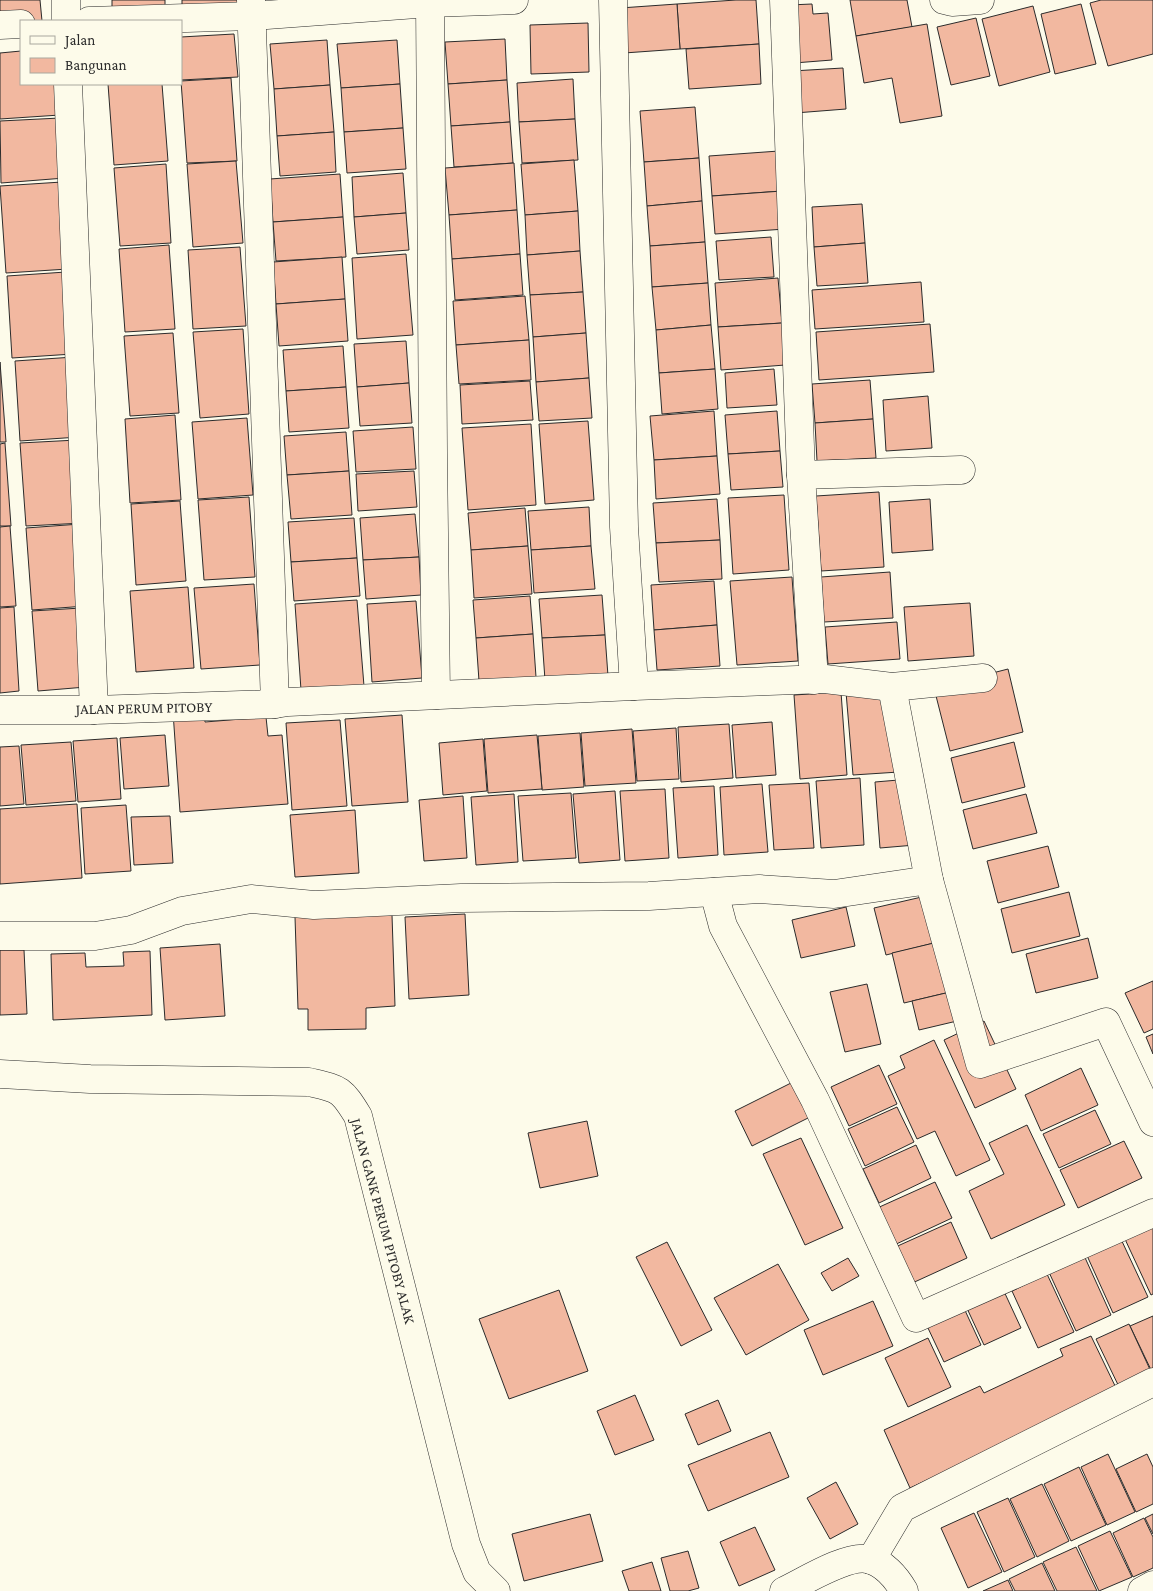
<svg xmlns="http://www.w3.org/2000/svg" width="1153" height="1591" viewBox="0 0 1153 1591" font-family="'Crimson Pro',serif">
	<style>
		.building { fill: #f2b8a0; stroke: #2b2b2b }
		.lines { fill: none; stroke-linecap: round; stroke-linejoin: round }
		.minor-casing { stroke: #2b2b2b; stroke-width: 29 }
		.minor { stroke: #fdfbea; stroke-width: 28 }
		.labels { text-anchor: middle; stroke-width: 4; stroke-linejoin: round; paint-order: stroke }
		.street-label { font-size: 15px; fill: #2b2b2b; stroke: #fdfbea }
	</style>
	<rect width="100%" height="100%" fill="#fdfbea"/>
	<g class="building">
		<polygon points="0,0 40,0 42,21 0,23"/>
		<polygon points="112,0 165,0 165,6 112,7"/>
		<polygon points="182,0 242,0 242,6 182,7"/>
		<polygon points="736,0 756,0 759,44 680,49 677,4"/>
		<polygon points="850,0 907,0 912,27 856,36"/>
		<polygon points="1101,0 1153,0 1153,54 1108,66 1090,3"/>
		<polygon points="677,4 680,49 624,53 620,8"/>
		<polygon points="812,4 813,14 828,13 832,60 794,63 789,5"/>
		<polygon points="1081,4 1096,64 1055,74 1041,14"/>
		<polygon points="1033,6 1050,72 999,86 982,19"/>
		<polygon points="976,18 990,76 951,85 937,27"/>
		<polygon points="588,23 589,72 531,74 530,25"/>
		<polygon points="927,24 942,116 900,123 892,78 864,83 856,36"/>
		<polygon points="234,34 238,77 181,80 181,37"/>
		<polygon points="505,39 507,80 448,84 445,42"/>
		<polygon points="327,40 330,85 274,89 270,44"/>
		<polygon points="397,40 400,84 341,88 337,44"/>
		<polygon points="759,44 761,84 689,89 686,49"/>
		<polygon points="21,51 21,84 58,84 60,115 0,119 0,53"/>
		<polygon points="843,68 846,109 795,113 792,71"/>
		<polygon points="231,78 237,161 187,163 181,81"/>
		<polygon points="573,79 575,119 519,122 517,83"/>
		<polygon points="507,80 510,122 451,126 448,84"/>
		<polygon points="108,84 162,84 168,161 114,165"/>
		<polygon points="400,84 403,128 344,132 341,88"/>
		<polygon points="330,85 334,132 277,136 274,89"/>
		<polygon points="695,107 699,158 644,162 640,111"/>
		<polygon points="60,118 65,178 1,183 0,121"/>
		<polygon points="575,119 578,160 522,163 519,122"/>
		<polygon points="510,122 513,163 454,167 451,126"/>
		<polygon points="403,128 406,169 347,173 344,132"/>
		<polygon points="334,132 336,172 280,176 277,136"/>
		<polygon points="779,151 782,191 712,196 709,156"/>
		<polygon points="699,158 702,201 647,206 644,162"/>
		<polygon points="574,160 578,211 525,215 521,164"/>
		<polygon points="236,161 243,243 193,247 187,164"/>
		<polygon points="514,163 517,210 449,215 445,168"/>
		<polygon points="166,164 171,243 120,246 114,168"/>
		<polygon points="403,173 406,213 354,217 352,177"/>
		<polygon points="340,174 343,217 273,222 270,179"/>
		<polygon points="62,182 68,269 6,273 0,186"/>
		<polygon points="782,191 785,229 715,234 712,196"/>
		<polygon points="702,201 705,242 650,246 647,206"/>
		<polygon points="862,204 865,243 814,247 812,207"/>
		<polygon points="517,210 520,254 452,259 449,215"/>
		<polygon points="578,211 580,251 527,255 525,215"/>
		<polygon points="406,213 409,250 357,254 354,217"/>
		<polygon points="343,217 346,257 276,261 273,222"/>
		<polygon points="771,237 774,277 719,280 716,241"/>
		<polygon points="705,242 708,283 652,287 650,246"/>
		<polygon points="865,243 868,283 817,286 814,247"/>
		<polygon points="169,245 175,329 125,332 119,249"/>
		<polygon points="240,247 246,326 193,329 188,250"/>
		<polygon points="580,251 583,292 530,295 527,255"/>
		<polygon points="406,254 413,335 357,339 352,258"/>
		<polygon points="520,254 523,295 455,300 452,259"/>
		<polygon points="342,257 345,299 276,304 273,262"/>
		<polygon points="66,272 73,354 12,358 7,276"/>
		<polygon points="778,278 782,323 718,327 715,283"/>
		<polygon points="921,282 924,322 815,329 812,290"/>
		<polygon points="708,283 711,325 656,330 652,287"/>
		<polygon points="583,292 586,333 533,337 530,295"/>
		<polygon points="525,296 529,340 456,345 453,301"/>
		<polygon points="345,299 348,341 279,346 276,304"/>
		<polygon points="782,323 785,365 721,370 718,327"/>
		<polygon points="930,324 934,372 819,380 816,332"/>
		<polygon points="711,325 715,369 659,373 656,330"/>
		<polygon points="243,329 249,414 200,418 193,332"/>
		<polygon points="173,333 179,413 130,416 124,336"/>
		<polygon points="586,333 589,378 536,382 533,337"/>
		<polygon points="529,340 531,380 459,384 456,345"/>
		<polygon points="406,341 409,383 357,387 354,344"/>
		<polygon points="343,346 346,387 286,391 283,350"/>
		<polygon points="74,357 79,437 20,441 15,361"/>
		<polygon points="0,362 6,442 0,442"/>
		<polygon points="715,369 718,409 662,414 659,373"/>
		<polygon points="774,369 777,405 727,408 725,373"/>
		<polygon points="589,378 592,418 539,421 536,382"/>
		<polygon points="870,380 873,419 815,423 812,384"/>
		<polygon points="530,381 533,420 462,424 460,385"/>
		<polygon points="409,383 412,423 360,426 357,387"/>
		<polygon points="346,387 349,428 289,432 286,391"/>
		<polygon points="928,396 932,448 886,451 883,400"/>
		<polygon points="714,411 717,456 654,460 650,416"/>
		<polygon points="777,411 780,451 728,454 725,415"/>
		<polygon points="175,415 181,500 130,503 125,419"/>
		<polygon points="247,418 253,495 198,499 192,422"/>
		<polygon points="873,419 876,458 817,461 815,423"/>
		<polygon points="588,421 594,500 545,504 539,424"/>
		<polygon points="531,424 536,505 468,510 462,428"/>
		<polygon points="413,427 416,469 356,472 353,431"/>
		<polygon points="346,432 349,471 287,475 284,436"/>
		<polygon points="77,440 83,523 26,526 20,443"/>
		<polygon points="5,443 11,526 0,526 0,444"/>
		<polygon points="780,451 783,487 731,490 728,454"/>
		<polygon points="717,456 720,494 656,499 654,460"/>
		<polygon points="349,471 352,515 291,519 287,475"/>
		<polygon points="414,471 417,507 358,511 356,474"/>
		<polygon points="879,492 884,567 821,571 816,496"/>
		<polygon points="784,495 789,570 733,574 728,498"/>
		<polygon points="249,497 255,577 204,580 198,500"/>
		<polygon points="717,499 720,540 656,543 653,503"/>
		<polygon points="930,499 933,550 892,553 889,502"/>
		<polygon points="180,501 186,581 136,585 131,504"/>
		<polygon points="589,507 591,546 531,550 528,511"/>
		<polygon points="525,508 528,546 471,550 468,513"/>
		<polygon points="415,514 419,557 363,560 360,518"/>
		<polygon points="354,518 357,558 291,562 288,522"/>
		<polygon points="80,524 86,606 32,610 26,528"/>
		<polygon points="10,526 16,606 0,607 0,527"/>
		<polygon points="720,540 722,579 659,582 656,543"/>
		<polygon points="528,546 532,594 474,598 471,550"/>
		<polygon points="591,546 595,589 534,593 531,550"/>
		<polygon points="419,557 421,595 366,599 363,560"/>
		<polygon points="357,558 360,596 294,601 291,562"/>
		<polygon points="890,572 893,618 824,622 821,577"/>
		<polygon points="792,577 798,661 737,665 730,581"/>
		<polygon points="714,581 717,625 654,630 651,585"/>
		<polygon points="254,584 260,665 201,669 194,588"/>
		<polygon points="188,587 194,668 136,672 130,591"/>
		<polygon points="602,595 605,635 542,638 539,599"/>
		<polygon points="530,596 533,634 476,638 473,600"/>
		<polygon points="357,600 364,686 301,690 295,604"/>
		<polygon points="416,601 422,678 372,682 367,604"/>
		<polygon points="970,603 974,656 908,661 904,607"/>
		<polygon points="14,607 19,691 0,693 0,608"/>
		<polygon points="81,608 86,687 38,691 32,611"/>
		<polygon points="897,622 900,659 828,664 825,627"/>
		<polygon points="717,625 720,666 657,670 654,630"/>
		<polygon points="533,634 536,677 479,681 476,638"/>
		<polygon points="605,635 608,676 545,680 542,638"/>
		<polygon points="1008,669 1023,732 950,751 934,688"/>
		<polygon points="893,689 899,772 853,775 846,692"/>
		<polygon points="841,692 847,775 800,779 794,695"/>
		<polygon points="204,710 205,722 266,717 268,736 282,735 288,804 180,812 173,712"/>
		<polygon points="402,715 408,802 352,806 345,719"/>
		<polygon points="340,720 347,806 292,810 286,723"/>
		<polygon points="772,722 776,775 736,778 732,725"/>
		<polygon points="729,724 733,778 681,782 678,727"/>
		<polygon points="676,728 679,779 637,781 633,731"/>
		<polygon points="632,729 636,783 585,786 581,733"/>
		<polygon points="580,733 584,787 542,790 538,736"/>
		<polygon points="165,735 169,786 124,789 120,738"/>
		<polygon points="537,735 542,789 488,793 484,739"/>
		<polygon points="117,738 121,799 78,802 73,741"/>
		<polygon points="483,739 487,791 443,795 439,743"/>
		<polygon points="71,742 76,801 26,805 21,745"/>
		<polygon points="1014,742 1025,787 962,803 951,758"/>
		<polygon points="19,746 24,804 0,806 0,747"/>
		<polygon points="860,778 864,845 821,848 816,781"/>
		<polygon points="922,778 927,844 880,848 875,782"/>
		<polygon points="809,783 814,848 774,850 769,785"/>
		<polygon points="762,784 768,852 724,855 720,787"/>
		<polygon points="714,786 718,855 678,858 673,788"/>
		<polygon points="665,789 669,858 625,861 620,791"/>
		<polygon points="615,791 620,860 579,863 573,794"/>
		<polygon points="571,793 576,858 523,861 518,796"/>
		<polygon points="514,794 518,862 476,865 471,797"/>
		<polygon points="1026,794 1037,833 973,849 963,810"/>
		<polygon points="463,796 467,858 424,861 419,800"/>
		<polygon points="77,804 82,878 0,884 0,809"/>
		<polygon points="126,805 131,871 85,874 81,808"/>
		<polygon points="355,810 359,873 295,877 290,815"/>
		<polygon points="170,816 173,863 134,865 131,817"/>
		<polygon points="1048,846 1059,887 998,903 987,861"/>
		<polygon points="1069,892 1080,936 1012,953 1001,909"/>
		<polygon points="926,896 938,942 886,955 874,908"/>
		<polygon points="846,907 855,946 801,958 792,920"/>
		<polygon points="465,914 469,995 409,999 405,917"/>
		<polygon points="392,915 395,1006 366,1008 366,1029 308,1030 308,1009 298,1009 295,917"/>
		<polygon points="1088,938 1098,978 1036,993 1026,954"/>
		<polygon points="938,942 950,992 904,1003 892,953"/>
		<polygon points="220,944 225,1016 165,1020 160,948"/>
		<polygon points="0,950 24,950 27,1014 0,1015"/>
		<polygon points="150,951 152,1015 53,1020 51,954 85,953 86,967 124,966 123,952"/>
		<polygon points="1153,981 1153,1029 1144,1033 1125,993"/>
		<polygon points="867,984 881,1044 845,1052 830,992"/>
		<polygon points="950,992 957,1021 919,1030 912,1001"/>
		<polygon points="984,1021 1016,1089 975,1108 944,1040"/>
		<polygon points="1153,1034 1153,1054 1146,1037"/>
		<polygon points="934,1040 990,1160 956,1176 935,1131 917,1139 888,1076 905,1068 900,1056"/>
		<polygon points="879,1065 897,1104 849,1126 831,1087"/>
		<polygon points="1081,1068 1098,1105 1041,1131 1025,1095"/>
		<polygon points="793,1082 810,1117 752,1146 735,1111"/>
		<polygon points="897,1107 914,1142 865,1166 848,1129"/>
		<polygon points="1095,1110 1111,1144 1059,1168 1043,1134"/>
		<polygon points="587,1121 598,1176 540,1188 528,1133"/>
		<polygon points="1027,1125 1065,1205 991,1239 969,1191 1004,1174 989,1143"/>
		<polygon points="801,1138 843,1228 805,1245 763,1154"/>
		<polygon points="1124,1141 1142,1178 1078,1208 1060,1170"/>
		<polygon points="916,1145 931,1178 879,1203 863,1169"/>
		<polygon points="935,1182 952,1218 892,1246 875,1209"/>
		<polygon points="951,1222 967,1258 908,1285 891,1249"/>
		<polygon points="1113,1222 1148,1297 1113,1313 1079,1238"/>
		<polygon points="1153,1224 1153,1294 1151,1295 1124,1237"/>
		<polygon points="1077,1240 1111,1315 1076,1331 1042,1257"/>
		<polygon points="667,1242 712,1330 681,1346 636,1257"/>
		<polygon points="848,1258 859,1276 832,1291 821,1273"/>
		<polygon points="778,1264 809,1320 746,1355 714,1298"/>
		<polygon points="995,1272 1021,1328 984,1345 958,1289"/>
		<polygon points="1047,1274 1074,1332 1038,1348 1012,1291"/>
		<polygon points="559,1290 588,1371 509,1399 479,1319"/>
		<polygon points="956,1291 981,1345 944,1362 919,1309"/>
		<polygon points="873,1301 893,1346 823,1375 804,1330"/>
		<polygon points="1153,1316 1153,1374 1130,1326"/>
		<polygon points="1129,1324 1153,1376 1121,1391 1096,1339"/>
		<polygon points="1091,1336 1118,1392 910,1488 884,1430 980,1386 984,1393 1063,1356 1060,1349"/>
		<polygon points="928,1338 951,1387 908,1407 885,1358"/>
		<polygon points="635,1395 654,1440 615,1455 597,1411"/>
		<polygon points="718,1400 731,1431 698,1445 685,1414"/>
		<polygon points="770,1432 789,1477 708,1511 688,1465"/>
		<polygon points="1108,1454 1135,1512 1107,1525 1081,1467"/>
		<polygon points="1147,1454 1153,1467 1153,1504 1136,1512 1116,1469"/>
		<polygon points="1079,1467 1106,1525 1071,1541 1044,1484"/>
		<polygon points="836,1482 858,1524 830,1539 807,1498"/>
		<polygon points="1042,1484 1069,1541 1037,1557 1010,1499"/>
		<polygon points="1008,1498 1035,1557 1004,1572 977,1512"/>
		<polygon points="974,1513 1002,1572 968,1588 941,1528"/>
		<polygon points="590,1514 603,1561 524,1581 512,1534"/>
		<polygon points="1153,1514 1153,1534 1145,1518"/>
		<polygon points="1144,1518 1153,1537 1153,1568 1133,1577 1113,1533"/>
		<polygon points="755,1527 775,1570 739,1586 720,1542"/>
		<polygon points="1110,1531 1132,1577 1099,1591 1078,1546"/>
		<polygon points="1076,1547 1097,1591 1057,1591 1043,1562"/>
		<polygon points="688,1551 699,1588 688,1591 670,1591 661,1558"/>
		<polygon points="652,1562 661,1591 629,1591 622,1571"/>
		<polygon points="1042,1563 1055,1591 1015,1591 1009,1579"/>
		<polygon points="1008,1580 1013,1591 983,1591"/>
	</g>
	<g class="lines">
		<g class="minor-casing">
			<g id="minor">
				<polyline points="251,0 275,704"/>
				<polyline points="430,0 433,452 436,695"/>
				<polyline points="613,0 624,527 634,686"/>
				<polyline points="784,0 801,475 814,680"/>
				<polyline points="944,0 952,2 980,0"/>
				<polyline points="66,21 66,0"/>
				<polyline points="89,21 252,16 430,3 514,0"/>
				<polyline points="0,25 21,24"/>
				<polyline points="68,84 94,710"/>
				<polyline points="801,475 961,470"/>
				<polyline points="0,710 94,710 275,704 288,702 634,686 825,679 892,687 983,678"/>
				<polyline points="929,880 980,1064 1106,1022 1153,1122"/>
				<polyline points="714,892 723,926 815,1100 916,1318 1153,1213"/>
				<polyline points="0,936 95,936 131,930 182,911 251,899 314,905 461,898 649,896 759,889 834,894 929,880 892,687"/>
				<path d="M 0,1074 L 90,1079 L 309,1082 C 339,1089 341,1088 358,1116 L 466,1544 L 477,1572 L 496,1591"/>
				<polyline points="871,1560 902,1508 1153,1382"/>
				<path d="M 784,1591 C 803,1582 846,1555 867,1559 C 883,1562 896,1577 904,1591"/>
				<polyline points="1142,1591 1153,1585"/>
			</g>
		</g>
		<use href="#minor" class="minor"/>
	</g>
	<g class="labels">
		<g class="street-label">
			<text transform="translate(144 708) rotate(-1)" y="5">JALAN PERUM PITOBY</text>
			<text transform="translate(383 1221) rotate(75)" y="5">JALAN GANK PERUM PITOBY ALAK</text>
		</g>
	</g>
	<rect x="20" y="20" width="162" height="65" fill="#fdfbea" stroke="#a9a89e"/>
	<rect x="30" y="36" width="25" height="8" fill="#fdfbea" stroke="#a9a89e"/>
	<text x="65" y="45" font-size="15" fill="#2b2b2b">Jalan</text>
	<rect x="30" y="58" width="25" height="15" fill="#f2b8a0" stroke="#a9a89e"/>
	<text x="65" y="70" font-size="15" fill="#2b2b2b">Bangunan</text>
</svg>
